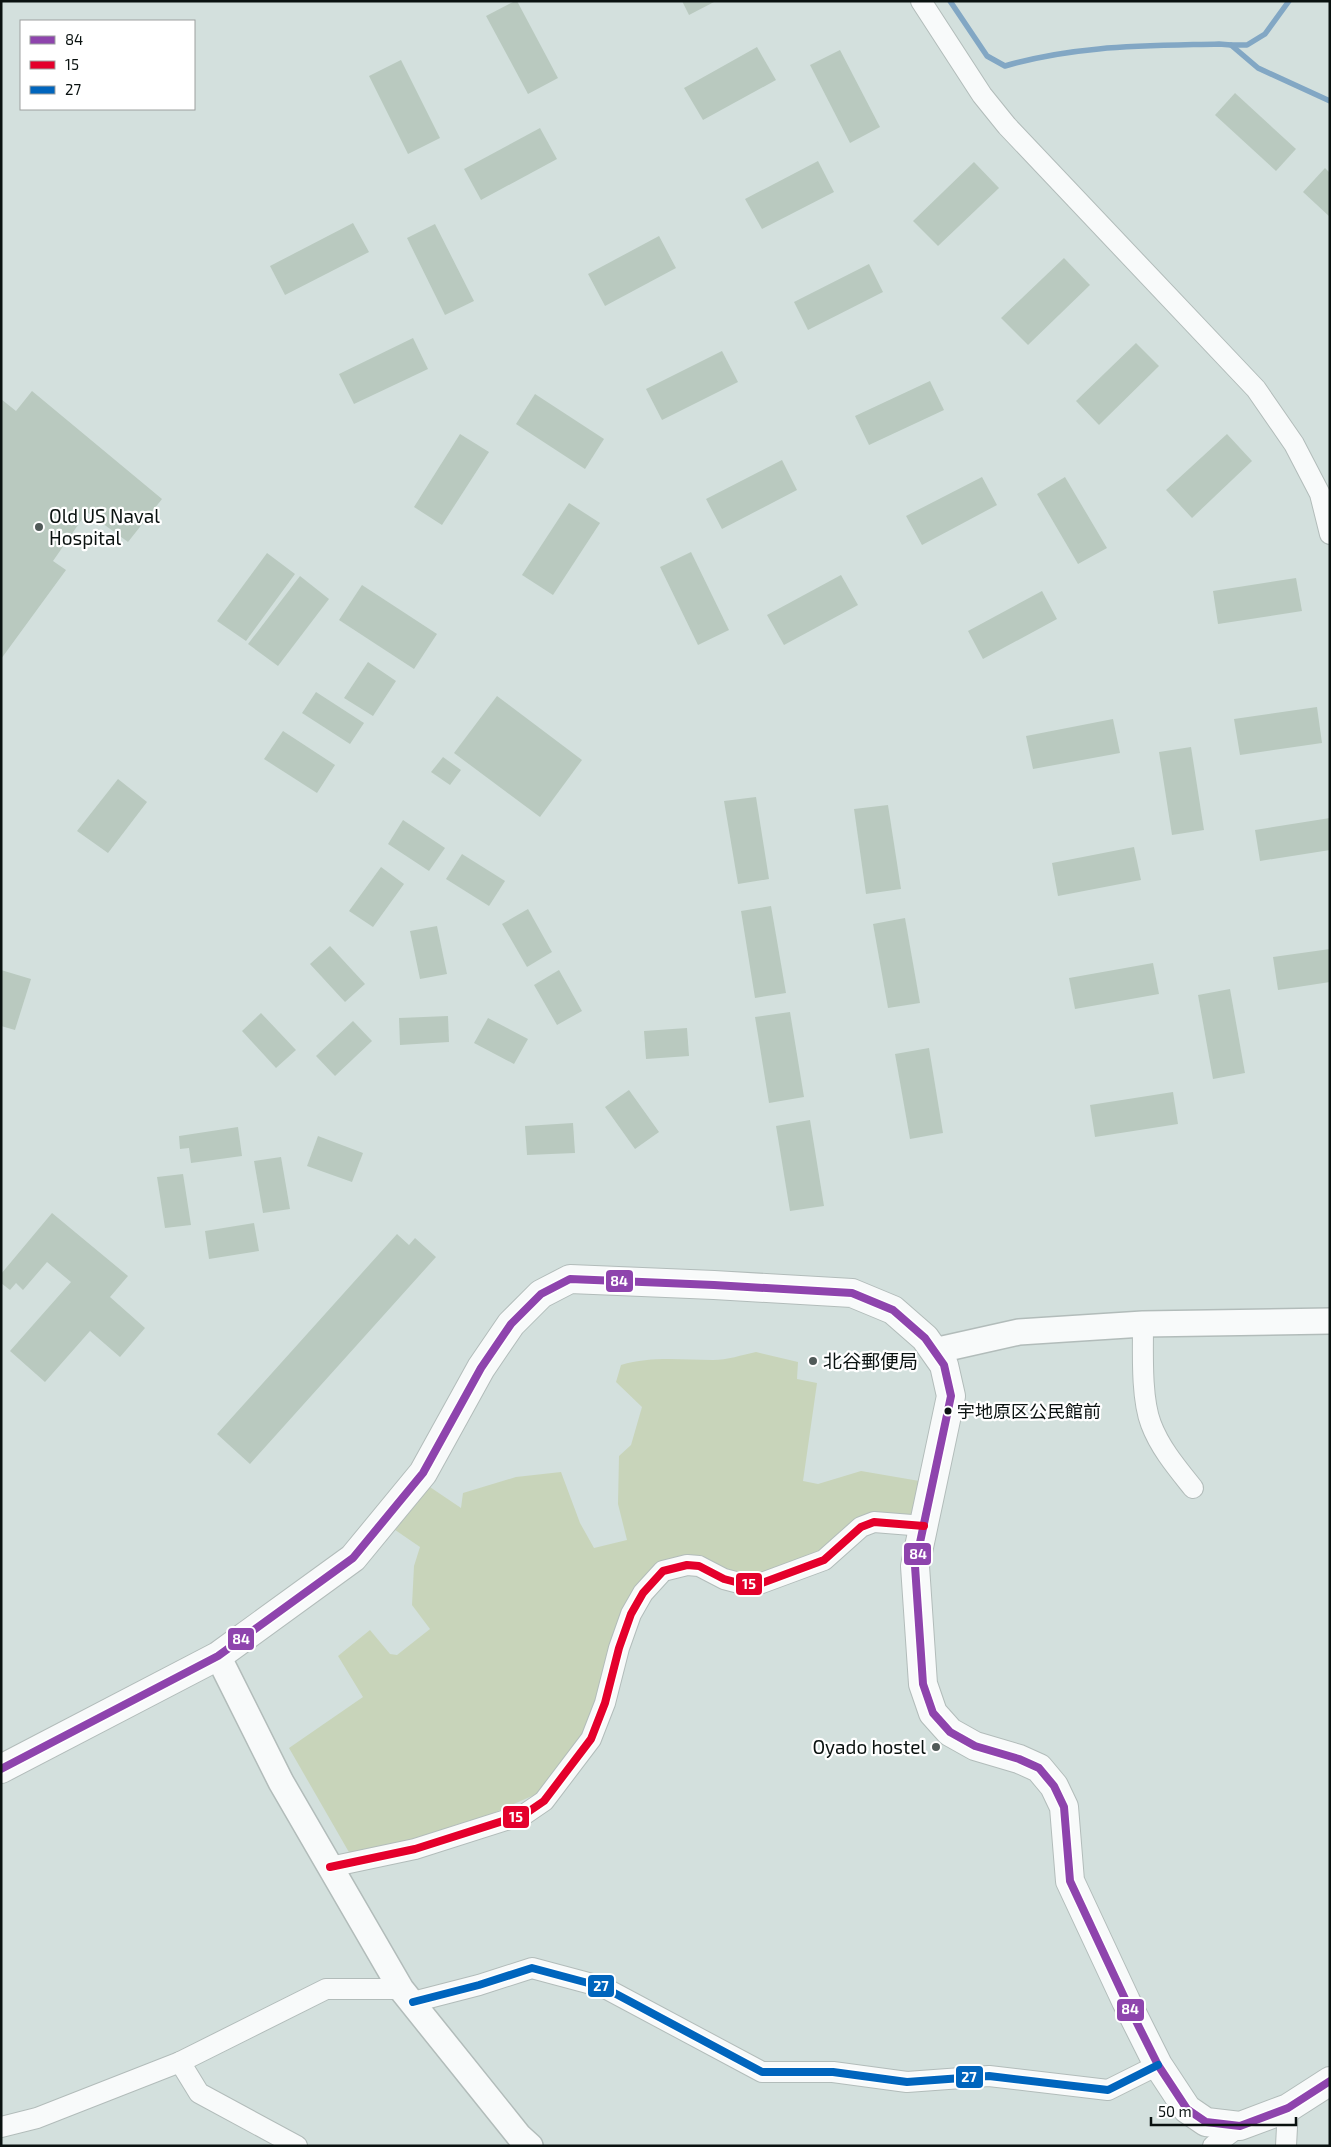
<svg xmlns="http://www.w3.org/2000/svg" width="1331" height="2147" viewBox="0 0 1331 2147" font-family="'Exo 2','Noto Sans JP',sans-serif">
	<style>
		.green { fill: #c8d4ba }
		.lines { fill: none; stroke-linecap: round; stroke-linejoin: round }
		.stream { stroke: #82a7c4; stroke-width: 5.5 }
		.building { fill: #b9c9bf }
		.minor-casing { stroke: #b2bcba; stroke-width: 22 }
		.tertiary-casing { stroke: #b2bcba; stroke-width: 28 }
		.secondary-casing { stroke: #b2bcba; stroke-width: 30 }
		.minor { stroke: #f8fafa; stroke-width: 20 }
		.tertiary { stroke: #f8fafa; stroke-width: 25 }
		.secondary { stroke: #f8fafa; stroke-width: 28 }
		.bus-1-casing { stroke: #fff; stroke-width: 11 }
		.bus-2-casing { stroke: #fff; stroke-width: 11 }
		.bus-3-casing { stroke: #fff; stroke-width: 11 }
		.bus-1 { stroke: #8e44ad; stroke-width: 8 }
		.bus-2 { stroke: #e4002b; stroke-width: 8 }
		.bus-3 { stroke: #0065bd; stroke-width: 8 }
		.poi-dot { fill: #505a58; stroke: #fff; stroke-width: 2 }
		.bus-dot { fill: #0a1210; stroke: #fff; stroke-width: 2 }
		.labels { text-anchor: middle; stroke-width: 4.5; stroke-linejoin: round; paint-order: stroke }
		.bus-label { font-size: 18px; fill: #0a1210; stroke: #fff; text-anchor: start }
		.poi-label { font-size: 19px; fill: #0a1210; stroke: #fff; text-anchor: start }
		.line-badge { stroke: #fff; stroke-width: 2 }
		.badge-label { font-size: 14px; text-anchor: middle; font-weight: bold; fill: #fff }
	</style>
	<rect width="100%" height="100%" fill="#d3e0dd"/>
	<path class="green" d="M 756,1352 L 798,1362 L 797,1379 L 817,1383 L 803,1481 L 818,1484 L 861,1471 L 931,1483 L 923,1526 L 880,1521 L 768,1580 L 689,1565 L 645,1589 L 600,1715 L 539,1793 L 482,1818 L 455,1825 L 413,1841 L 350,1854 L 289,1748 L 363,1697 L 338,1656 L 370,1630 L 390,1654 L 397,1655 L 430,1629 L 412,1605 L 414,1566 L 420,1547 L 385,1523 L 421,1481 L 461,1508 L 463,1493 L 516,1477 L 561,1472 L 580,1523 L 594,1548 L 627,1540 L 618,1504 L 619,1456 L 631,1445 L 642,1407 L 616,1382 L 621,1365 C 651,1356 682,1360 713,1360 C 727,1360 742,1355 756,1352 Z"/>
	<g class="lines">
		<g class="stream">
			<path d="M 950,1 L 987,56 L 1005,66 C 1076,45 1146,46 1219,44 L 1231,45 L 1258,68 L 1330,101"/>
			<polyline points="1231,45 1247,45 1265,34 1289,1"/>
		</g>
	</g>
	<g class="building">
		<polygon points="515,1 517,1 558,78 528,94 486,16"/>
		<polygon points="682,1 716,1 689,15"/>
		<polygon points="757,47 776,80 703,120 684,88"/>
		<polygon points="840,50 880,127 850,143 810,65"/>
		<polygon points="401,60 440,138 408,154 369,76"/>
		<polygon points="1235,93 1296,149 1276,171 1215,115"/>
		<polygon points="540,128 557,159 481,200 464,169"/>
		<polygon points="818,161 834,192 762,229 745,199"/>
		<polygon points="974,162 999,188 938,246 913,221"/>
		<polygon points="1325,168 1330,173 1330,217 1303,192"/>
		<polygon points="353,223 369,252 285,295 270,266"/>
		<polygon points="435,224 474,301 445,315 407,238"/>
		<polygon points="659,236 676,268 605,306 588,274"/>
		<polygon points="1064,258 1090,285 1028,345 1001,318"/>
		<polygon points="869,264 883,292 808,330 794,302"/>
		<polygon points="413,338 428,369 354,404 339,374"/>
		<polygon points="1136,343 1159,366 1099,425 1076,401"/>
		<polygon points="722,351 738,382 662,420 646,389"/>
		<polygon points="930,381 944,410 869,445 855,416"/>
		<polygon points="32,391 162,499 128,542 87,512 53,561 66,570 1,659 1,399 16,411"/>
		<polygon points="535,394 604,439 585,469 516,424"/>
		<polygon points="460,434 489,452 442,525 414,507"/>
		<polygon points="1227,434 1252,461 1192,518 1166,490"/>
		<polygon points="782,460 797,490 722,529 706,499"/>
		<polygon points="982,477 997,505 922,545 906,516"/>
		<polygon points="1065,477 1107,548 1078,564 1037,494"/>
		<polygon points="569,503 600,523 553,595 522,575"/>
		<polygon points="691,552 729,630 698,645 660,567"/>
		<polygon points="267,553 295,574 246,641 217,621"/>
		<polygon points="841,575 858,605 784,645 767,615"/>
		<polygon points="300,576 329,599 278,666 248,644"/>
		<polygon points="1296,578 1302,611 1218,624 1213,591"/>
		<polygon points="362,585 437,634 414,669 339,620"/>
		<polygon points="1042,591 1057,619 983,659 968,631"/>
		<polygon points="368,662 396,681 373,716 344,698"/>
		<polygon points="316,692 364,723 350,744 302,713"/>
		<polygon points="497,696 582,760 540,817 454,753"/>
		<polygon points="1317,707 1322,743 1240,755 1234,719"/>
		<polygon points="1113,719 1120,753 1033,769 1026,736"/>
		<polygon points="283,731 335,765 317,793 264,759"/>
		<polygon points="1191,747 1204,830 1172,835 1159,752"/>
		<polygon points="443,757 461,770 450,785 431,772"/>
		<polygon points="118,779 147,802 108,853 77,831"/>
		<polygon points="756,797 769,879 738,884 724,801"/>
		<polygon points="888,805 901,889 866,894 854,809"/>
		<polygon points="1330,818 1330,850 1260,861 1255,830"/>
		<polygon points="403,820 445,848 429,871 388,844"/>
		<polygon points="1134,847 1141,880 1058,896 1052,863"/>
		<polygon points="462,854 505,881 489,906 446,879"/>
		<polygon points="381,867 404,884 373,927 349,911"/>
		<polygon points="771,906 786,993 755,998 741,911"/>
		<polygon points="528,909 552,952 527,967 502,924"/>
		<polygon points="905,918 920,1003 888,1008 873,924"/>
		<polygon points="437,926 447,974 420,979 410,931"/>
		<polygon points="330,946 365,984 345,1002 310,964"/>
		<polygon points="1330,949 1330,982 1278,990 1273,957"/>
		<polygon points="1153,963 1159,994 1075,1009 1069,978"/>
		<polygon points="1,970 31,979 15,1030 1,1026"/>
		<polygon points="559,970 582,1011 557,1025 534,985"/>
		<polygon points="1230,989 1245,1073 1213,1079 1198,995"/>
		<polygon points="790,1012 804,1097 769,1103 755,1017"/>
		<polygon points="261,1013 296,1050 276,1068 242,1031"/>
		<polygon points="448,1016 449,1042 400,1045 399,1018"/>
		<polygon points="488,1018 528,1039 514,1064 474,1043"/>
		<polygon points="353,1021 372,1041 335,1076 316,1056"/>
		<polygon points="687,1028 689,1056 646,1059 644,1031"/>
		<polygon points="929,1048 943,1133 910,1139 895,1054"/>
		<polygon points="629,1090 659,1132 635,1149 605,1107"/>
		<polygon points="1173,1092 1178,1124 1095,1137 1090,1105"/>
		<polygon points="810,1120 824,1206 790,1211 776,1126"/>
		<polygon points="573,1123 575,1153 527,1155 525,1126"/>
		<polygon points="238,1127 242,1156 191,1163 189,1148 180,1149 179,1136"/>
		<polygon points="318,1136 363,1153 352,1182 307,1166"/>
		<polygon points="281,1157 290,1209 263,1213 254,1161"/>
		<polygon points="183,1174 191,1225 165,1228 157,1177"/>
		<polygon points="52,1213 128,1276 110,1297 145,1328 120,1357 90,1331 45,1382 10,1351 71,1282 47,1262 23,1290 16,1283 10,1290 1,1283 1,1274"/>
		<polygon points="254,1223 259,1251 209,1259 205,1231"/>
		<polygon points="397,1234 409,1245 415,1238 436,1257 250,1464 217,1434"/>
	</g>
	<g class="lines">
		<g class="minor-casing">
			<g id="minor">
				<polyline points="921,1 982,95 1007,126 1256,389 1294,444 1320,494 1330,534"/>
				<path d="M 1143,1324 C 1143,1352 1141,1398 1151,1424 C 1160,1448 1177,1468 1193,1488"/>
				<polyline points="330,1867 415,1849 525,1814 544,1801 591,1739 605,1703 619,1648 631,1614 643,1593 663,1571 687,1565 699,1566 724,1579 743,1584 759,1584 824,1560 861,1527 874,1522 924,1526"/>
				<polyline points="413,2002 479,1985 532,1968 603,1987 762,2072 833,2072 907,2082 989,2076 1108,2090 1158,2065"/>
				<polyline points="180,2062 199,2093 297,2146"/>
				<polyline points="1,2127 37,2118 180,2062 326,1989 401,1989"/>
				<polyline points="1213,2146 1240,2126"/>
				<polyline points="1286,2146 1288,2108"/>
			</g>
		</g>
		<g class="tertiary-casing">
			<g id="tertiary">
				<polyline points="934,1351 1019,1332 1143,1324 1330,1321"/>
				<polyline points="218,1656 281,1782 401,1989 519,2136 530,2146"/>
			</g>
		</g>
		<g class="secondary-casing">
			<polyline id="secondary" points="1,1769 218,1656 353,1558 423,1473 481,1368 511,1324 541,1294 570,1279 714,1285 852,1293 893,1310 925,1338 944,1365 951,1396 915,1566 923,1684 933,1713 950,1732 975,1746 1019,1759 1039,1768 1054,1786 1064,1807 1070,1881 1126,2001 1158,2065 1187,2109 1206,2122 1240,2126 1288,2108 1330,2081"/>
		</g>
		<use href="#minor" class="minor"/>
		<use href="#tertiary" class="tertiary"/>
		<use href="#secondary" class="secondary"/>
		<g class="bus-1-casing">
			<polyline id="bus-1" points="1,1769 218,1656 353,1558 423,1473 481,1368 511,1324 541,1294 570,1279 714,1285 852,1293 893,1310 925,1338 944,1365 951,1396 915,1566 923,1684 933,1713 950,1732 975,1746 1019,1759 1039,1768 1054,1786 1064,1807 1070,1881 1126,2001 1158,2065 1187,2109 1206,2122 1240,2126 1288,2108 1330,2081"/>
		</g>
		<g class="bus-2-casing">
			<polyline id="bus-2" points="330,1867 415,1849 525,1814 544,1801 591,1739 605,1703 619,1648 631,1614 643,1593 663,1571 687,1565 699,1566 724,1579 743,1584 759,1584 824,1560 861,1527 874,1522 924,1526"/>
		</g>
		<g class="bus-3-casing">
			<polyline id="bus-3" points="413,2002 479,1985 532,1968 603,1987 762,2072 833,2072 907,2082 989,2076 1108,2090 1158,2065"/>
		</g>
		<use href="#bus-1" class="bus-1"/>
		<use href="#bus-2" class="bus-2"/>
		<use href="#bus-3" class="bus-3"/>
	</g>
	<g class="poi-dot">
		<circle cx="39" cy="527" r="5"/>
		<circle cx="813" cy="1361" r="5"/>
		<circle cx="936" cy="1747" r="5"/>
	</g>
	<circle class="bus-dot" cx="948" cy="1411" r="4.5"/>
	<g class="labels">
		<g class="bus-label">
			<text x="957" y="1418">宇地原区公民館前</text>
		</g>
		<g class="poi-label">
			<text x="49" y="523">Old US Naval<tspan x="49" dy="22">Hospital</tspan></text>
			<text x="823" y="1368">北谷郵便局</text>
			<text x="926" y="1754" text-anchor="end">Oyado hostel</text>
		</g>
	</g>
	<g class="line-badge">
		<rect x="605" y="1269" width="29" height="24" rx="5" fill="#8e44ad"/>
		<rect x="903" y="1542" width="29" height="24" rx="5" fill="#8e44ad"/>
		<rect x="735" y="1572" width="28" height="24" rx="5" fill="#e4002b"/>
		<rect x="227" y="1627" width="28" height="24" rx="5" fill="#8e44ad"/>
		<rect x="502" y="1805" width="28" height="24" rx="5" fill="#e4002b"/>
		<rect x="587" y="1974" width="28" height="24" rx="5" fill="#0065bd"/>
		<rect x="1116" y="1998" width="29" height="24" rx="5" fill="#8e44ad"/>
		<rect x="955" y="2065" width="29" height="24" rx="5" fill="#0065bd"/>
	</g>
	<g class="badge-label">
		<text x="619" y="1286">84</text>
		<text x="918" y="1559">84</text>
		<text x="749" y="1589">15</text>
		<text x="241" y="1644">84</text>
		<text x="516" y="1822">15</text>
		<text x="601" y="1991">27</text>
		<text x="1130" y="2014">84</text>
		<text x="969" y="2082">27</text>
	</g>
	<rect width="1331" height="2147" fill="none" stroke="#0a1210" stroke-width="5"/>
	<rect x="20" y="20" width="175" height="90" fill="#ffffff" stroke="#9da09f"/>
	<rect x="30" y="36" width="25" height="8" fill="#8e44ad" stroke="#9da09f"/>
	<text x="65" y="45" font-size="15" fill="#0a1210">84</text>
	<rect x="30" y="61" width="25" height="8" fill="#e4002b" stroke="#9da09f"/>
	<text x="65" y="70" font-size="15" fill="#0a1210">15</text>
	<rect x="30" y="86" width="25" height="8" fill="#0065bd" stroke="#9da09f"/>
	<text x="65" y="95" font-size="15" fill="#0a1210">27</text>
	<path d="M1151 2117v8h145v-8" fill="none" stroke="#0a1210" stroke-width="2.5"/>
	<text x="1158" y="2117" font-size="15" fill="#0a1210" stroke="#ffffff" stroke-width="4" paint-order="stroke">50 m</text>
</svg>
